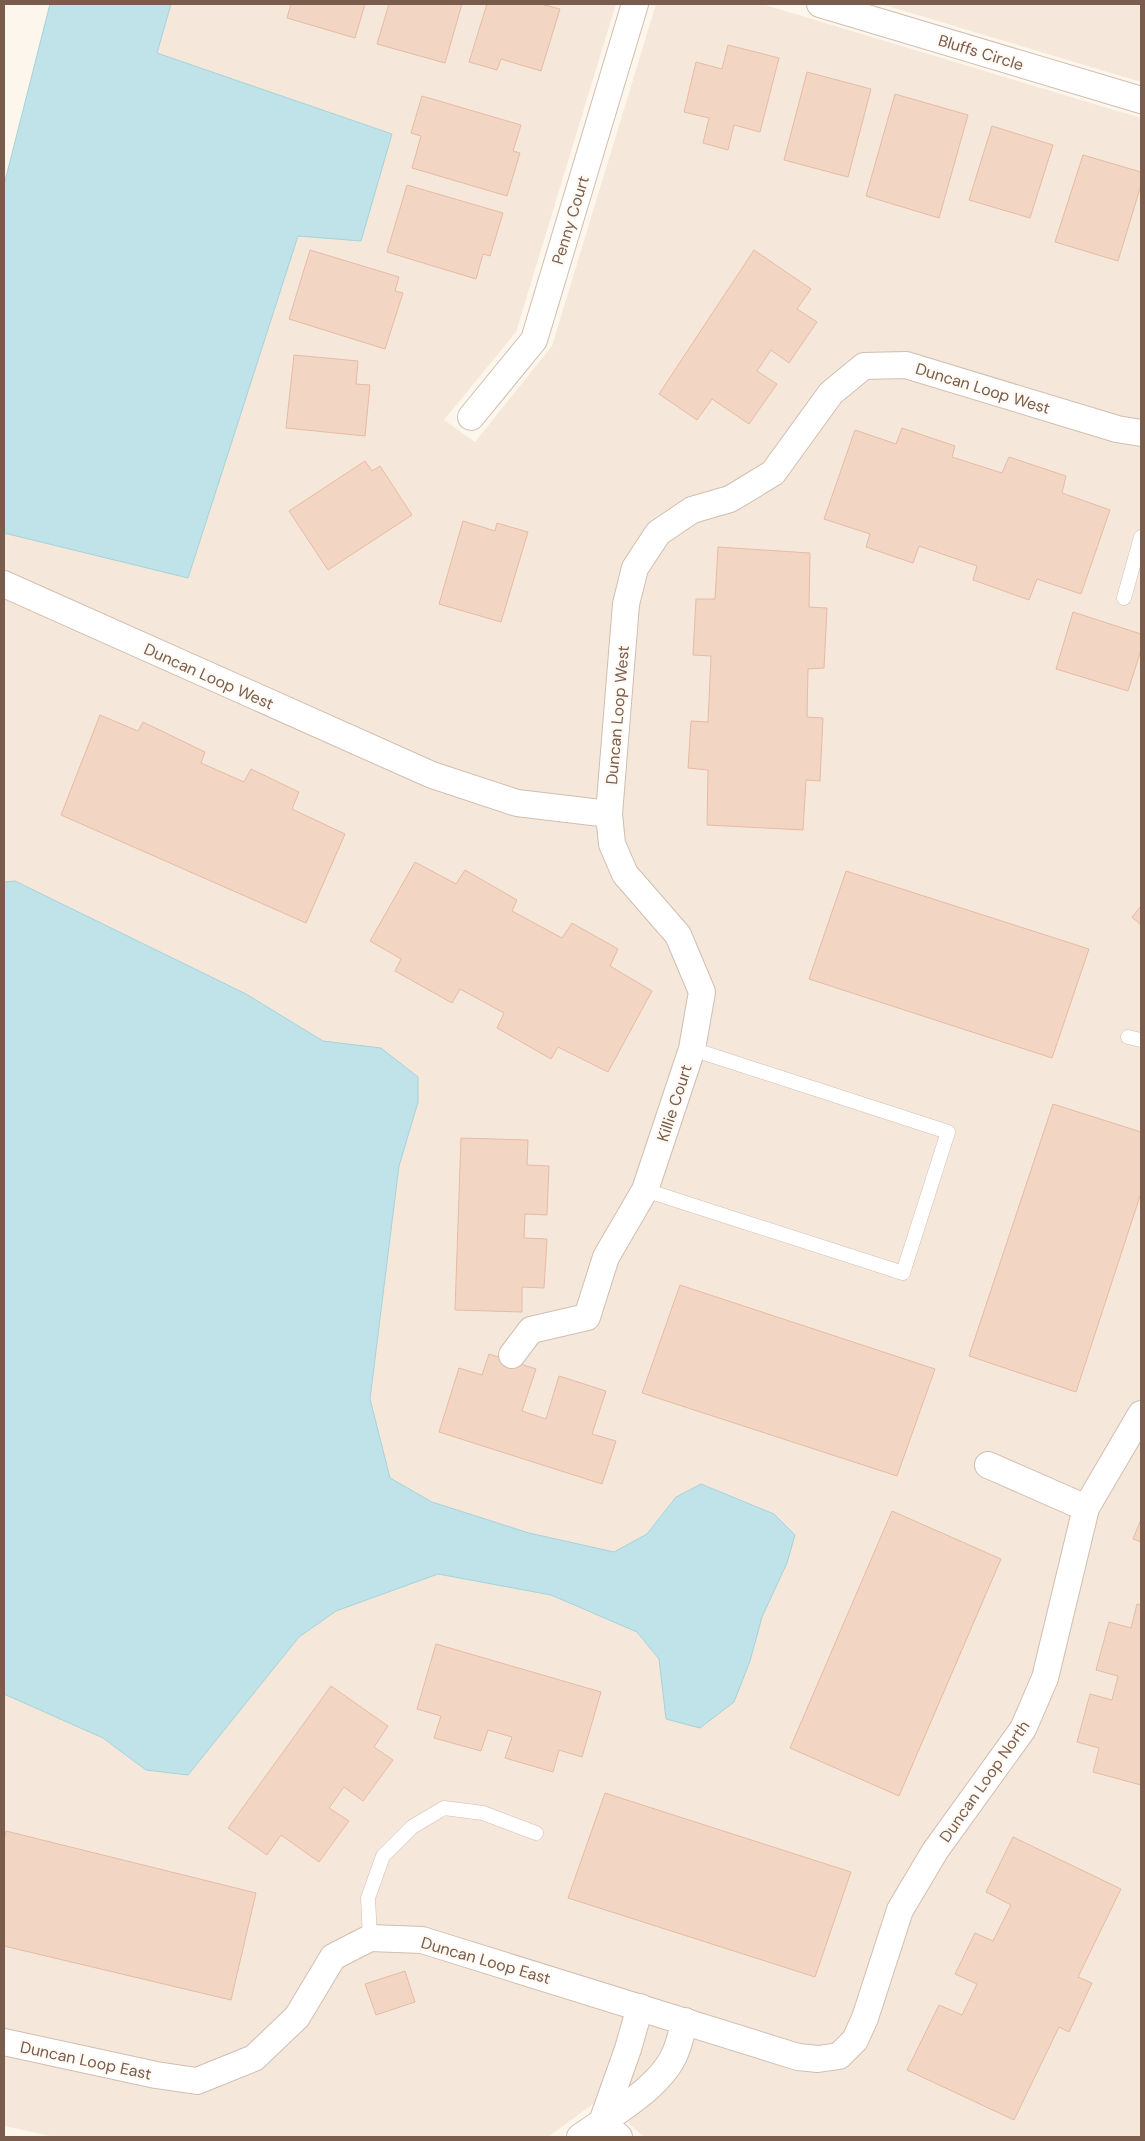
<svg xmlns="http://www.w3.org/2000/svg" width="1145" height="2141" viewBox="0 0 1145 2141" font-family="'DM Sans',sans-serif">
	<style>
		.residential { fill: #f5e8da }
		.water { fill: #bfe3e8; stroke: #a5d3da }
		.building { fill: #f3d5c3; stroke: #e6bba3 }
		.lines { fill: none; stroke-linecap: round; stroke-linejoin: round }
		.service-casing { stroke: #d1beb0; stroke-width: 15 }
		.minor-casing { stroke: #d1beb0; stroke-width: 28 }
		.service { stroke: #fff; stroke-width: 14 }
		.minor { stroke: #fff; stroke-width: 26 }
		.labels { text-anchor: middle; stroke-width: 4.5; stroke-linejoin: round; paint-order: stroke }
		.street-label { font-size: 16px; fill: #7a5c4d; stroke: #fffaf3 }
	</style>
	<rect width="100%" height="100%" fill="#fdf6ec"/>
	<g class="residential">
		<polygon points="171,4 616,4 516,332 444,420 475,442 552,346 656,4 762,4 1141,118 1141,2137 644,2137 601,2098 548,2137 55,2137 4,2126 4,1694 103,1738 146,1770 188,1775 299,1637 336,1611 438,1574 551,1595 637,1632 659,1659 666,1719 750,1661 762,1617 787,1563 676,1497 647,1534 614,1552 529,1533 432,1502 390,1478 370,1399 399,1166 418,1102 381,1048 323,1041 246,994 15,882 4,882 4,533 188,578 298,236 392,134 157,53"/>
		<polygon points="881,4 1141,4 1141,82"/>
	</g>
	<g class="water">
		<polygon points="50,4 171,4 157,53 392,134 361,241 298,236 188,578 4,533 4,185"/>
		<polygon points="15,881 246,994 323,1041 381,1048 418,1077 418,1102 399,1166 370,1399 390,1478 432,1502 529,1533 614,1552 647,1534 676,1497 701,1484 774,1514 795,1535 787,1563 762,1617 750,1661 734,1702 700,1728 666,1719 659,1659 637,1632 551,1595 438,1574 336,1611 299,1637 188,1775 146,1770 103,1738 4,1694 4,882"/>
	</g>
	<g class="building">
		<polygon points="291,4 365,4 355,38 287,18"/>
		<polygon points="389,4 462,4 445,63 377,44"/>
		<polygon points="487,4 541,4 560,9 541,71 501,59 497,70 469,62"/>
		<polygon points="728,45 779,58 760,132 734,125 728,150 703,143 709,118 684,112 696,62 722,69"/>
		<polygon points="807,72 871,89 848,177 784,160"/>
		<polygon points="895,94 968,115 939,218 866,196"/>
		<polygon points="422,96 521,125 513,151 520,153 507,196 412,168 421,136 411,133"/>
		<polygon points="992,126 1053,145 1030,218 969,200"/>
		<polygon points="1083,155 1141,172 1141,185 1118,261 1055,242"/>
		<polygon points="407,185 503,213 490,256 483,254 476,279 387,252"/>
		<polygon points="310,250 399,277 395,291 403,293 385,349 289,319"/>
		<polygon points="754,250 811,289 797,309 817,322 789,363 771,350 757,371 777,384 749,424 712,399 697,420 659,394"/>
		<polygon points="294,355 358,361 356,384 370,385 365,436 286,428"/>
		<polygon points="902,428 955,446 952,457 1002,473 1009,457 1066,476 1062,493 1110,510 1081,594 1037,579 1029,600 973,580 977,566 919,546 913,563 866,547 870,534 824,519 855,430 896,444"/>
		<polygon points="365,461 372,471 380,466 412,515 328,570 289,511"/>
		<polygon points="463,521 495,531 497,523 528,532 501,622 439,604"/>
		<polygon points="718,547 810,553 809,607 827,608 824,668 808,669 807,717 823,718 820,781 806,780 803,830 707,825 708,770 688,768 691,721 708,722 711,656 693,655 696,599 715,599"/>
		<polygon points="1073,612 1141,634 1141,650 1128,691 1056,669"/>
		<polygon points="100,715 138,731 143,722 205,752 201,763 244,782 251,769 299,792 292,809 345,834 306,923 61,815"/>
		<polygon points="415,862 456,884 465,870 517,900 512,911 562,938 572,923 618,949 610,966 652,991 608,1072 558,1047 551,1059 497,1028 504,1013 460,989 452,1003 395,971 401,959 370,941"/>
		<polygon points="846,871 1089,949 1052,1058 809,979"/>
		<polygon points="1141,906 1141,925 1132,917"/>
		<polygon points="1053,1104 1141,1132 1141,1193 1076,1392 969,1356"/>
		<polygon points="461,1138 528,1140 527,1165 549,1166 547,1215 525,1214 524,1238 547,1239 544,1288 522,1287 522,1312 455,1310"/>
		<polygon points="680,1285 935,1369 897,1476 642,1393"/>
		<polygon points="489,1354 536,1369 522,1411 546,1419 559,1376 606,1391 592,1434 616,1441 602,1484 439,1432 459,1368 482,1375"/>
		<polygon points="892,1511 1001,1559 899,1796 790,1748"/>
		<polygon points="1141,1519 1141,1542 1133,1539"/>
		<polygon points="1137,1604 1141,1605 1141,1785 1093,1772 1099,1748 1077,1742 1090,1694 1112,1700 1118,1676 1096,1670 1109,1622 1131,1628"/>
		<polygon points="436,1644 601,1692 582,1757 559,1750 553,1772 505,1758 512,1737 488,1730 481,1751 434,1738 441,1716 417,1709"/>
		<polygon points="331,1686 388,1726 374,1747 393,1760 363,1801 344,1787 329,1808 349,1821 319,1862 281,1835 267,1855 228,1828"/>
		<polygon points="605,1793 851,1872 815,1977 568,1898"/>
		<polygon points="6,1831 256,1893 231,2000 4,1946 4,1839"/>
		<polygon points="1013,1837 1121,1889 1078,1977 1092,1983 1069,2032 1059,2027 1014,2120 907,2070 939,2005 962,2015 977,1984 955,1974 975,1933 993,1941 1011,1905 986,1892"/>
		<polygon points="405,1971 415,2002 376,2015 365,1984"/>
	</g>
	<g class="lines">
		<g class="service-casing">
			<g id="service">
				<polyline points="1124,598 1141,537"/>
				<polyline points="1128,1037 1141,1040"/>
				<polyline points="645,1190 903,1273 948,1132 692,1049"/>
				<polyline points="370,1938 368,1898 383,1856 412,1827 444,1808 483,1813 536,1833"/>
			</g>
		</g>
		<g class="minor-casing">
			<g id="minor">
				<polyline points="820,4 1141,100"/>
				<polyline points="471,417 534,340 635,4"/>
				<polyline points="4,584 432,775 517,803 609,814"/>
				<polyline points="512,1355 531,1330 587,1317 606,1257 645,1190 692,1049 702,992 678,935 625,874 612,844 609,814 626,604 635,568 658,533 692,510 730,499 773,473 831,393 864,366 906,365 1117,429 1141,433"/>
				<polyline points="988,1465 1086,1508"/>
				<path d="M 640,2007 L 628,2049 L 602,2122 C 627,2105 665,2081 676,2051 C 680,2041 682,2031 685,2021"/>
				<polyline points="4,2042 156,2075 197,2081 254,2058 297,2017 333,1957 370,1938 422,1940 798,2057 818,2059 839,2056 855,2040 865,2018 900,1910 935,1851 1023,1729 1045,1678 1086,1508 1141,1414"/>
				<polyline points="580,2137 602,2122 619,2137"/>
			</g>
		</g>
		<use href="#service" class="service"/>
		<use href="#minor" class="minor"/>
	</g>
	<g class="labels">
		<g class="street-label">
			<text transform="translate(981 52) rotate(17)" y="6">Bluffs Circle</text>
			<text transform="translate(570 220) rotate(-73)" y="6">Penny Court</text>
			<text transform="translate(983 388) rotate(17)" y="6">Duncan Loop West</text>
			<text transform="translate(209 676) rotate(24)" y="6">Duncan Loop West</text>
			<text transform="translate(617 715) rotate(-85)" y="6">Duncan Loop West</text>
			<text transform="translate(674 1103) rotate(-72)" y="6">Killie Court</text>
			<text transform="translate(984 1781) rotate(-55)" y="6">Duncan Loop North</text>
			<text transform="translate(486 1960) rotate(16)" y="6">Duncan Loop East</text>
			<text transform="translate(86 2060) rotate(12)" y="6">Duncan Loop East</text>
		</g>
	</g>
	<rect width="1145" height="2141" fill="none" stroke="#7a5c4d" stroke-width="10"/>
</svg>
